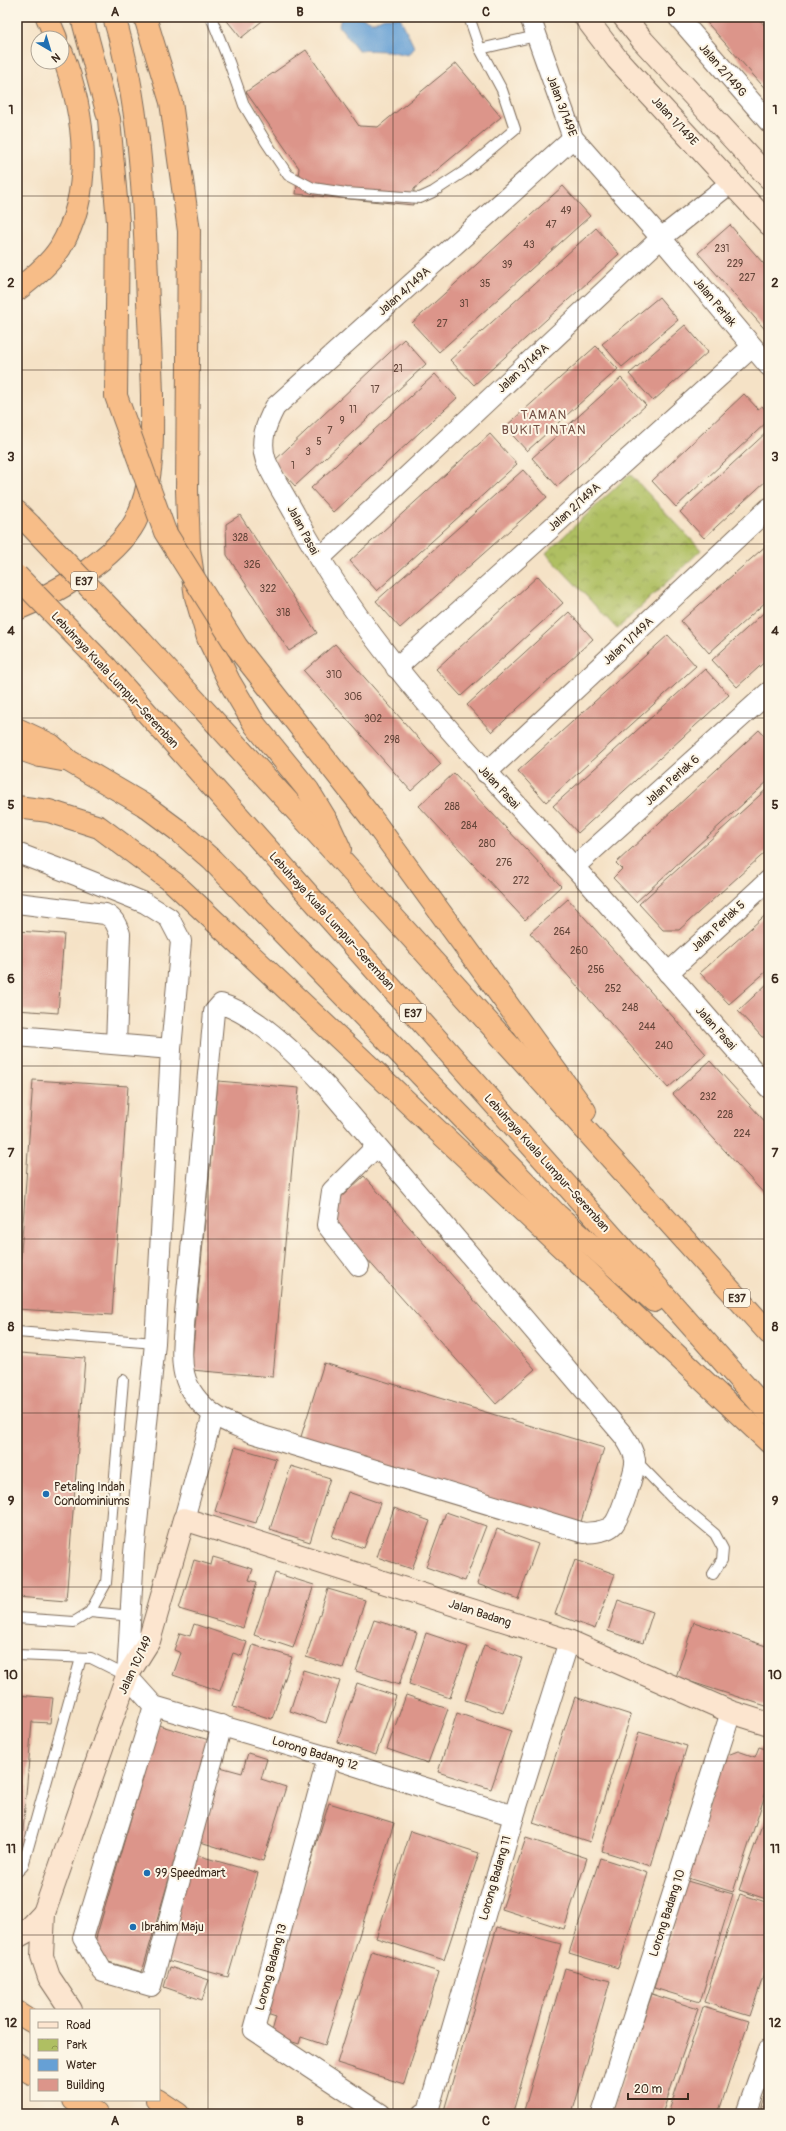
<svg xmlns="http://www.w3.org/2000/svg" width="786" height="2131" viewBox="0 0 786 2131" font-family="Pangolin,sans-serif">
	<style>
		.park { fill: url(#park-crowns); stroke: #757440 }
		.water { fill: #66a0d5; stroke: #50657a }
		.building { fill: #dc958a }
		.lines { fill: none; stroke-linecap: round; stroke-linejoin: round }
		.lane-casing { stroke: #7c6a59; stroke-width: 12 }
		.street-casing { stroke: #7c6a59; stroke-width: 22 }
		.secondary-casing { stroke: #7c6a59; stroke-width: 24 }
		.highway-casing { stroke: #7c6a59; stroke-width: 24 }
		.lane { stroke: #fff; stroke-width: 10 }
		.street { stroke: #fff; stroke-width: 20 }
		.secondary { stroke: #fce5cf; stroke-width: 22 }
		.highway { stroke: #f7bd88; stroke-width: 22 }
		.highway-bridge-casing { stroke: #7c6a59; stroke-width: 24; stroke-linecap: butt }
		.highway-bridge { stroke: #f7bd88; stroke-width: 22 }
		.grid { fill: none; stroke: #3b2a1e; stroke-width: 1; stroke-opacity: 0.55 }
		.poi-dot { fill: #1f6fb2; stroke: #fcf5e5; stroke-width: 1.5 }
		.labels { text-anchor: middle; stroke-width: 4; stroke-linejoin: round; paint-order: stroke }
		.number-label { font-size: 10px; fill: #634539 }
		.shield { fill: #fcf5e5; stroke: #75675a; stroke-width: 1 }
		.shield-label { font-size: 11px; font-weight: bold; fill: #3b2a1e }
		.street-label { font-size: 12px; fill: #3b2a1e; stroke: #fcf5e5 }
		.poi-label { font-size: 12px; fill: #3b2a1e; stroke: #fcf5e5; text-anchor: start }
		.neighbourhood-label { font-size: 13px; letter-spacing: 1px; fill: #734f44; stroke: #fcf5e5 }
		.neatline { fill: none; stroke: #3b2a1e; stroke-width: 1.5 }
		.grid-label { font-size: 13px; text-anchor: middle; font-weight: bold; fill: #3b2a1e }
	</style>
	<defs>
		<pattern id="park-crowns" width="20" height="18" patternUnits="userSpaceOnUse"><rect width="20" height="18" fill="#afbf62"/><path d="M2 6a3 3 0 1 1 6 0M12 15a3 3 0 1 1 6 0" fill="none" stroke="#909b50"/></pattern>
	</defs>
	<rect width="100%" height="100%" fill="#fcf5e5"/>
	<filter id="ink" filterUnits="userSpaceOnUse"><feTurbulence type="fractalNoise" baseFrequency=".025" numOctaves="2"/><feDisplacementMap in="SourceGraphic" scale="8" xChannelSelector="R" yChannelSelector="G"/><feConvolveMatrix kernelMatrix="1 2 1 2 8 2 1 2 1" color-interpolation-filters="sRGB"/></filter>
	<filter id="wash" filterUnits="userSpaceOnUse"><feTurbulence type="fractalNoise" baseFrequency=".012" numOctaves="4" result="noise"/><feDisplacementMap in="SourceGraphic" scale="16" xChannelSelector="R" yChannelSelector="G"/><feGaussianBlur stdDeviation="0.9" result="paint"/><feColorMatrix in="noise" values="0 0 0 0 0 0 0 0 0 0 0 0 0 0 0 0 0 1.4 0 .05"/><feComposite in="paint" operator="in"/></filter>
	<g filter="url(#wash)">
		<rect width="100%" height="100%" fill="#f5e2c6"/>
		<polygon class="park" points="630,474 701,550 617,629 546,553"/>
		<polygon class="water" points="341,17 360,17 373,22 384,17 400,17 414,47 408,55 388,51 358,50 339,26"/>
		<g id="blocks">
			<g class="building">
				<polygon points="224,17 267,17 241,38"/>
				<polygon points="702,17 757,17 768,29 769,93"/>
				<polygon points="306,50 359,126 378,127 456,63 501,117 414,189 413,205 296,194 299,168 246,92"/>
				<polygon points="563,186 590,216 439,352 412,323"/>
				<polygon points="730,225 769,270 769,334 698,253"/>
				<polygon points="596,228 619,254 474,385 450,360"/>
				<polygon points="659,297 678,320 622,367 602,344"/>
				<polygon points="685,325 708,352 653,401 629,374"/>
				<polygon points="404,339 426,364 295,486 273,462"/>
				<polygon points="596,346 618,369 527,451 505,427"/>
				<polygon points="435,374 457,398 333,512 311,488"/>
				<polygon points="621,378 646,405 557,486 532,458"/>
				<polygon points="744,394 758,409 762,406 769,414 769,420 676,507 652,481"/>
				<polygon points="768,431 769,478 704,538 680,512"/>
				<polygon points="490,434 517,464 377,591 350,561"/>
				<polygon points="523,470 547,497 400,628 376,601"/>
				<polygon points="240,515 317,633 289,651 227,555 226,524"/>
				<polygon points="769,543 769,599 709,653 681,621"/>
				<polygon points="538,576 563,603 461,696 436,669"/>
				<polygon points="769,608 769,658 737,687 712,660"/>
				<polygon points="569,612 593,639 492,732 467,705"/>
				<polygon points="668,635 696,666 546,802 518,771"/>
				<polygon points="335,644 441,764 411,791 304,671"/>
				<polygon points="705,669 729,695 578,833 553,806"/>
				<polygon points="759,730 769,741 769,780 636,902 613,878 622,869 616,863"/>
				<polygon points="454,773 561,886 525,920 419,806"/>
				<polygon points="769,787 769,849 679,930 663,930 639,904"/>
				<polygon points="568,899 706,1054 668,1088 530,933"/>
				<polygon points="769,912 769,969 729,1004 700,973"/>
				<polygon points="17,931 64,934 58,1013 17,1010"/>
				<polygon points="769,982 769,1037 762,1037 738,1011"/>
				<polygon points="710,1061 769,1126 769,1199 673,1094"/>
				<polygon points="33,1080 128,1086 112,1315 17,1309"/>
				<polygon points="218,1081 299,1088 273,1377 191,1370"/>
				<polygon points="364,1176 535,1369 496,1404 325,1212"/>
				<polygon points="20,1353 85,1358 66,1601 17,1597 17,1391"/>
				<polygon points="324,1363 604,1448 579,1528 299,1443"/>
				<polygon points="235,1447 276,1459 256,1523 215,1511"/>
				<polygon points="291,1466 330,1478 310,1542 270,1529"/>
				<polygon points="348,1492 380,1503 364,1548 332,1537"/>
				<polygon points="394,1508 430,1521 412,1569 377,1557"/>
				<polygon points="446,1512 486,1526 465,1581 426,1567"/>
				<polygon points="497,1529 538,1544 518,1599 477,1584"/>
				<polygon points="213,1557 253,1569 249,1580 257,1582 243,1628 179,1609 194,1560 211,1565"/>
				<polygon points="575,1560 615,1574 595,1629 555,1614"/>
				<polygon points="275,1573 314,1585 293,1648 254,1635"/>
				<polygon points="328,1589 365,1600 343,1668 306,1657"/>
				<polygon points="618,1600 653,1612 643,1643 608,1631"/>
				<polygon points="374,1620 417,1633 399,1685 356,1671"/>
				<polygon points="694,1622 769,1647 769,1707 676,1677"/>
				<polygon points="194,1624 247,1642 242,1656 233,1653 220,1691 173,1675 181,1653 174,1650 180,1633 190,1636"/>
				<polygon points="426,1633 468,1647 450,1698 409,1684"/>
				<polygon points="253,1645 292,1657 272,1719 233,1707"/>
				<polygon points="484,1645 522,1658 503,1713 465,1700"/>
				<polygon points="303,1670 340,1681 326,1723 290,1711"/>
				<polygon points="357,1683 396,1696 376,1755 337,1742"/>
				<polygon points="17,1695 53,1698 50,1723 32,1722 20,1868 17,1868"/>
				<polygon points="406,1695 448,1709 428,1763 387,1749"/>
				<polygon points="575,1697 631,1715 590,1842 533,1823"/>
				<polygon points="457,1713 511,1731 491,1789 438,1772"/>
				<polygon points="158,1725 209,1740 142,1972 102,1960 94,1945"/>
				<polygon points="639,1732 687,1746 651,1866 602,1851"/>
				<polygon points="759,1747 769,1750 769,1783 733,1892 684,1877 725,1756 738,1751 755,1757"/>
				<polygon points="248,1753 267,1759 261,1779 286,1787 263,1861 197,1841 220,1767 242,1773"/>
				<polygon points="329,1803 394,1823 325,2045 301,2037 299,2044 271,2035 276,2017 264,2013"/>
				<polygon points="769,1805 769,1900 739,1890"/>
				<polygon points="411,1831 479,1853 444,1960 376,1938"/>
				<polygon points="526,1838 587,1858 564,1929 502,1909"/>
				<polygon points="193,1854 258,1873 228,1977 163,1959"/>
				<polygon points="600,1858 648,1873 618,1968 569,1953"/>
				<polygon points="687,1881 733,1894 700,2002 654,1988"/>
				<polygon points="740,1894 769,1903 769,1959 750,2016 704,2002"/>
				<polygon points="497,1927 561,1944 515,2105 512,2114 443,2114"/>
				<polygon points="372,1951 439,1972 404,2084 337,2063"/>
				<polygon points="170,1967 209,1980 202,2000 164,1987"/>
				<polygon points="565,1968 610,1981 572,2114 523,2114"/>
				<polygon points="652,1994 698,2009 662,2114 611,2114"/>
				<polygon points="703,2007 749,2021 718,2114 668,2114"/>
				<polygon points="769,2087 769,2114 759,2114"/>
			</g>
		</g>
	</g>
	<g filter="url(#ink)">
		<use href="#blocks" fill-opacity="0" stroke="#7c6a59" stroke-width="1"/>
		<g class="lines">
			<g class="lane-casing">
				<g id="lane">
					<polyline points="211,17 229,62 244,105 266,142 288,175 313,188 346,193 420,198 433,192 465,171 515,129 502,90 480,49 469,17"/>
					<polyline points="480,49 536,36"/>
					<polyline points="17,1332 155,1343"/>
					<polyline points="636,1461 672,1498 715,1534 723,1549 722,1560 713,1574"/>
					<polyline points="90,1612 132,1616"/>
					<polyline points="17,1618 74,1622 90,1612 106,1583 123,1380"/>
					<polyline points="17,1655 91,1658 127,1676"/>
					<polyline points="17,1872 23,1866 81,1658"/>
				</g>
			</g>
			<g class="street-casing">
				<g id="street">
					<polyline points="530,17 573,138 661,238 769,366"/>
					<polyline points="678,17 769,122"/>
					<path d="M 573,138 L 275,407 C 266,424 259,441 266,461 C 274,480 287,499 297,518 C 367,650 474,757 574,867 C 640,939 704,1014 769,1088"/>
					<polyline points="319,559 661,238 732,182"/>
					<polyline points="396,668 752,347"/>
					<polyline points="486,773 769,508"/>
					<polyline points="17,853 78,876 145,903 169,918 181,941 171,1049"/>
					<polyline points="574,867 769,692"/>
					<path d="M 17,903 L 105,914 C 114,918 116,924 120,934 L 116,1044"/>
					<polyline points="668,973 769,880"/>
					<path d="M 221,1004 C 258,1015 300,1058 326,1086 L 623,1435 C 628,1442 634,1451 635,1460 C 636,1469 620,1518 613,1525 C 606,1532 593,1532 584,1533 L 253,1433 C 240,1427 224,1422 213,1414 C 174,1385 182,1356 185,1313 L 214,1012 Z"/>
					<polyline points="17,1036 171,1049 155,1343 134,1553 127,1676 154,1706 328,1757 514,1816"/>
					<polyline points="359,1266 327,1225 332,1191 376,1147"/>
					<polyline points="184,1519 213,1414"/>
					<polyline points="154,1706 83,1938 103,1972 151,1986 222,1725"/>
					<polyline points="328,1757 254,2030 381,2114"/>
					<polyline points="423,2114 428,2111 514,1816 569,1641"/>
					<polyline points="602,2114 731,1712"/>
					<polyline points="746,2114 769,2049"/>
				</g>
			</g>
			<g class="secondary-casing">
				<g id="secondary">
					<polyline points="585,17 617,59 769,224"/>
					<polyline points="624,17 643,41 769,178"/>
					<polyline points="17,1937 26,1932 44,1913"/>
					<polyline points="71,2010 49,1977 42,1956 44,1913 127,1676 149,1641 184,1519 569,1641 731,1712 769,1724"/>
				</g>
			</g>
			<g class="highway-casing">
				<g id="highway">
					<polyline points="47,17 56,38"/>
					<polyline points="145,17 171,102 189,231 187,490 189,549 196,597 208,638 229,681 255,725 308,790 328,823 340,849"/>
					<path d="M 17,290 C 33,278 49,265 60,248 C 95,190 85,113 62,53"/>
					<polyline points="17,512 30,525"/>
					<path d="M 17,609 C 55,594 115,559 135,522 C 155,483 152,438 152,395 C 151,364 150,333 148,302 C 144,208 142,109 114,17"/>
					<polyline points="138,638 347,866 769,1333"/>
					<polyline points="107,668 769,1413"/>
					<polyline points="17,729 51,745 69,761 144,805 179,831 212,860 557,1215 654,1301"/>
					<polyline points="17,748 40,756 62,760"/>
					<polyline points="17,807 49,811 99,827 174,883 769,1442"/>
					<polyline points="370,816 585,1111"/>
					<polyline points="17,2012 31,2021"/>
					<polyline points="17,2064 31,2073"/>
					<polyline points="74,2100 97,2114"/>
					<polyline points="157,2100 178,2114"/>
				</g>
			</g>
			<use href="#lane" class="lane"/>
			<use href="#street" class="street"/>
			<use href="#secondary" class="secondary"/>
			<use href="#highway" class="highway"/>
			<g class="highway-bridge-casing">
				<g id="highway-bridge">
					<polyline points="82,17 109,119 118,222 116,396 165,532 237,647 370,816"/>
					<polyline points="30,525 138,638"/>
					<polyline points="17,576 107,668"/>
				</g>
			</g>
			<use href="#highway-bridge" class="highway-bridge"/>
		</g>
	</g>
	<path class="grid" d="M 208,17 L 208,2114M 393,17 L 393,2114M 578,17 L 578,2114M 17,196 L 769,196M 17,370 L 769,370M 17,544 L 769,544M 17,718 L 769,718M 17,892 L 769,892M 17,1066 L 769,1066M 17,1239 L 769,1239M 17,1413 L 769,1413M 17,1587 L 769,1587M 17,1761 L 769,1761M 17,1935 L 769,1935"/>
	<g class="poi-dot">
		<circle cx="46" cy="1494" r="4"/>
		<circle cx="147" cy="1873" r="4"/>
		<circle cx="133" cy="1927" r="4"/>
	</g>
	<g class="labels">
		<g class="number-label">
			<text x="566" y="214">49</text>
			<text x="551" y="228">47</text>
			<text x="529" y="248">43</text>
			<text x="722" y="252">231</text>
			<text x="735" y="267">229</text>
			<text x="507" y="268">39</text>
			<text x="747" y="281">227</text>
			<text x="485" y="287">35</text>
			<text x="464" y="307">31</text>
			<text x="442" y="327">27</text>
			<text x="398" y="372">21</text>
			<text x="375" y="393">17</text>
			<text x="353" y="413">11</text>
			<text x="342" y="424">9</text>
			<text x="330" y="434">7</text>
			<text x="319" y="445">5</text>
			<text x="308" y="455">3</text>
			<text x="293" y="469">1</text>
			<text x="240" y="541">328</text>
			<text x="252" y="568">326</text>
			<text x="268" y="592">322</text>
			<text x="283" y="616">318</text>
			<text x="334" y="678">310</text>
			<text x="353" y="700">306</text>
			<text x="373" y="722">302</text>
			<text x="392" y="743">298</text>
			<text x="452" y="810">288</text>
			<text x="469" y="829">284</text>
			<text x="487" y="847">280</text>
			<text x="504" y="866">276</text>
			<text x="521" y="884">272</text>
			<text x="562" y="935">264</text>
			<text x="579" y="954">260</text>
			<text x="596" y="973">256</text>
			<text x="613" y="992">252</text>
			<text x="630" y="1011">248</text>
			<text x="647" y="1030">244</text>
			<text x="664" y="1049">240</text>
			<text x="708" y="1100">232</text>
			<text x="725" y="1118">228</text>
			<text x="742" y="1137">224</text>
		</g>
		<g class="shield">
			<rect x="71" y="572" width="26" height="18" rx="3"/>
			<rect x="400" y="1004" width="26" height="18" rx="3"/>
			<rect x="724" y="1289" width="26" height="18" rx="3"/>
		</g>
		<g class="shield-label">
			<text x="84" y="585">E37</text>
			<text x="413" y="1017">E37</text>
			<text x="737" y="1302">E37</text>
		</g>
		<g class="street-label">
			<text transform="translate(723 70) rotate(49)" y="4">Jalan 2/149G</text>
			<text transform="translate(562 106) rotate(69)" y="4">Jalan 3/149E</text>
			<text transform="translate(675 121) rotate(47)" y="4">Jalan 1/149E</text>
			<text transform="translate(404 291) rotate(-42)" y="4">Jalan 4/149A</text>
			<text transform="translate(715 302) rotate(50)" y="4">Jalan Perlak</text>
			<text transform="translate(523 368) rotate(-43)" y="4">Jalan 3/149A</text>
			<text transform="translate(574 507) rotate(-42)" y="4">Jalan 2/149A</text>
			<text transform="translate(303 530) rotate(62)" y="4">Jalan Pasai</text>
			<text transform="translate(628 641) rotate(-43)" y="4">Jalan 1/149A</text>
			<text transform="translate(115 680) rotate(47)" y="4">Lebuhraya Kuala Lumpur–Seremban</text>
			<text transform="translate(672 780) rotate(-42)" y="4">Jalan Perlak 6</text>
			<text transform="translate(499 787) rotate(47)" y="4">Jalan Pasai</text>
			<text transform="translate(332 921) rotate(48)" y="4">Lebuhraya Kuala Lumpur–Seremban</text>
			<text transform="translate(718 926) rotate(-43)" y="4">Jalan Perlak 5</text>
			<text transform="translate(716 1028) rotate(48)" y="4">Jalan Pasai</text>
			<text transform="translate(547 1163) rotate(48)" y="4">Lebuhraya Kuala Lumpur–Seremban</text>
			<text transform="translate(480 1613) rotate(18)" y="4">Jalan Badang</text>
			<text transform="translate(135 1665) rotate(-65)" y="4">Jalan 1C/149</text>
			<text transform="translate(315 1753) rotate(17)" y="4">Lorong Badang 12</text>
			<text transform="translate(495 1878) rotate(-74)" y="4">Lorong Badang 11</text>
			<text transform="translate(667 1913) rotate(-72)" y="4">Lorong Badang 10</text>
			<text transform="translate(271 1967) rotate(-75)" y="4">Lorong Badang 13</text>
		</g>
		<g class="poi-label">
			<text x="54" y="1491">Petaling Indah<tspan x="54" dy="14">Condominiums</tspan></text>
			<text x="155" y="1877">99 Speedmart</text>
			<text x="141" y="1931">Ibrahim Maju</text>
		</g>
		<g class="neighbourhood-label">
			<text x="544" y="419">TAMAN<tspan x="544" dy="15">BUKIT INTAN</tspan></text>
		</g>
	</g>
	<rect width="786" height="2131" fill="none" stroke="#fcf5e5" stroke-width="44"/>
	<rect x="30" y="2009" width="130" height="92" fill="#fcf5e5" stroke="#afa495"/>
	<rect x="38" y="2022" width="20" height="6" fill="#fce5cf" stroke="#afa495"/>
	<text x="66" y="2029" font-size="12" fill="#3b2a1e">Road</text>
	<rect x="38" y="2039" width="20" height="12" fill="url(#park-crowns)" stroke="#afa495"/>
	<text x="66" y="2049" font-size="12" fill="#3b2a1e">Park</text>
	<rect x="38" y="2059" width="20" height="12" fill="#66a0d5" stroke="#afa495"/>
	<text x="66" y="2069" font-size="12" fill="#3b2a1e">Water</text>
	<rect x="38" y="2079" width="20" height="12" fill="#dc958a" stroke="#afa495"/>
	<text x="66" y="2089" font-size="12" fill="#3b2a1e">Building</text>
	<g transform="translate(50 50) rotate(142)"><circle r="19" fill="#fcf5e5" stroke="#afa495"/>
	<path d="M0-3L7 15L0 10L-7 15Z" fill="#1f6fb2"/>
	<text y="-6" font-size="11" font-weight="bold" text-anchor="middle" fill="#3b2a1e">N</text>
	</g>
	<path d="M628 2093v6h60v-6" fill="none" stroke="#3b2a1e" stroke-width="2"/>
	<text x="634" y="2093" font-size="12" fill="#3b2a1e" stroke="#fcf5e5" stroke-width="3" paint-order="stroke">20 m</text>
	<rect x="22" y="22" width="742" height="2087" class="neatline"/>
	<g class="grid-label">
		<text x="115" y="16">A</text>
		<text x="300" y="16">B</text>
		<text x="486" y="16">C</text>
		<text x="671" y="16">D</text>
		<text x="11" y="114">1</text>
		<text x="775" y="114">1</text>
		<text x="11" y="287">2</text>
		<text x="775" y="287">2</text>
		<text x="11" y="461">3</text>
		<text x="775" y="461">3</text>
		<text x="11" y="635">4</text>
		<text x="775" y="635">4</text>
		<text x="11" y="809">5</text>
		<text x="775" y="809">5</text>
		<text x="11" y="983">6</text>
		<text x="775" y="983">6</text>
		<text x="11" y="1157">7</text>
		<text x="775" y="1157">7</text>
		<text x="11" y="1331">8</text>
		<text x="775" y="1331">8</text>
		<text x="11" y="1505">9</text>
		<text x="775" y="1505">9</text>
		<text x="11" y="1679">10</text>
		<text x="775" y="1679">10</text>
		<text x="11" y="1853">11</text>
		<text x="775" y="1853">11</text>
		<text x="11" y="2027">12</text>
		<text x="775" y="2027">12</text>
		<text x="115" y="2125">A</text>
		<text x="300" y="2125">B</text>
		<text x="486" y="2125">C</text>
		<text x="671" y="2125">D</text>
	</g>
</svg>
